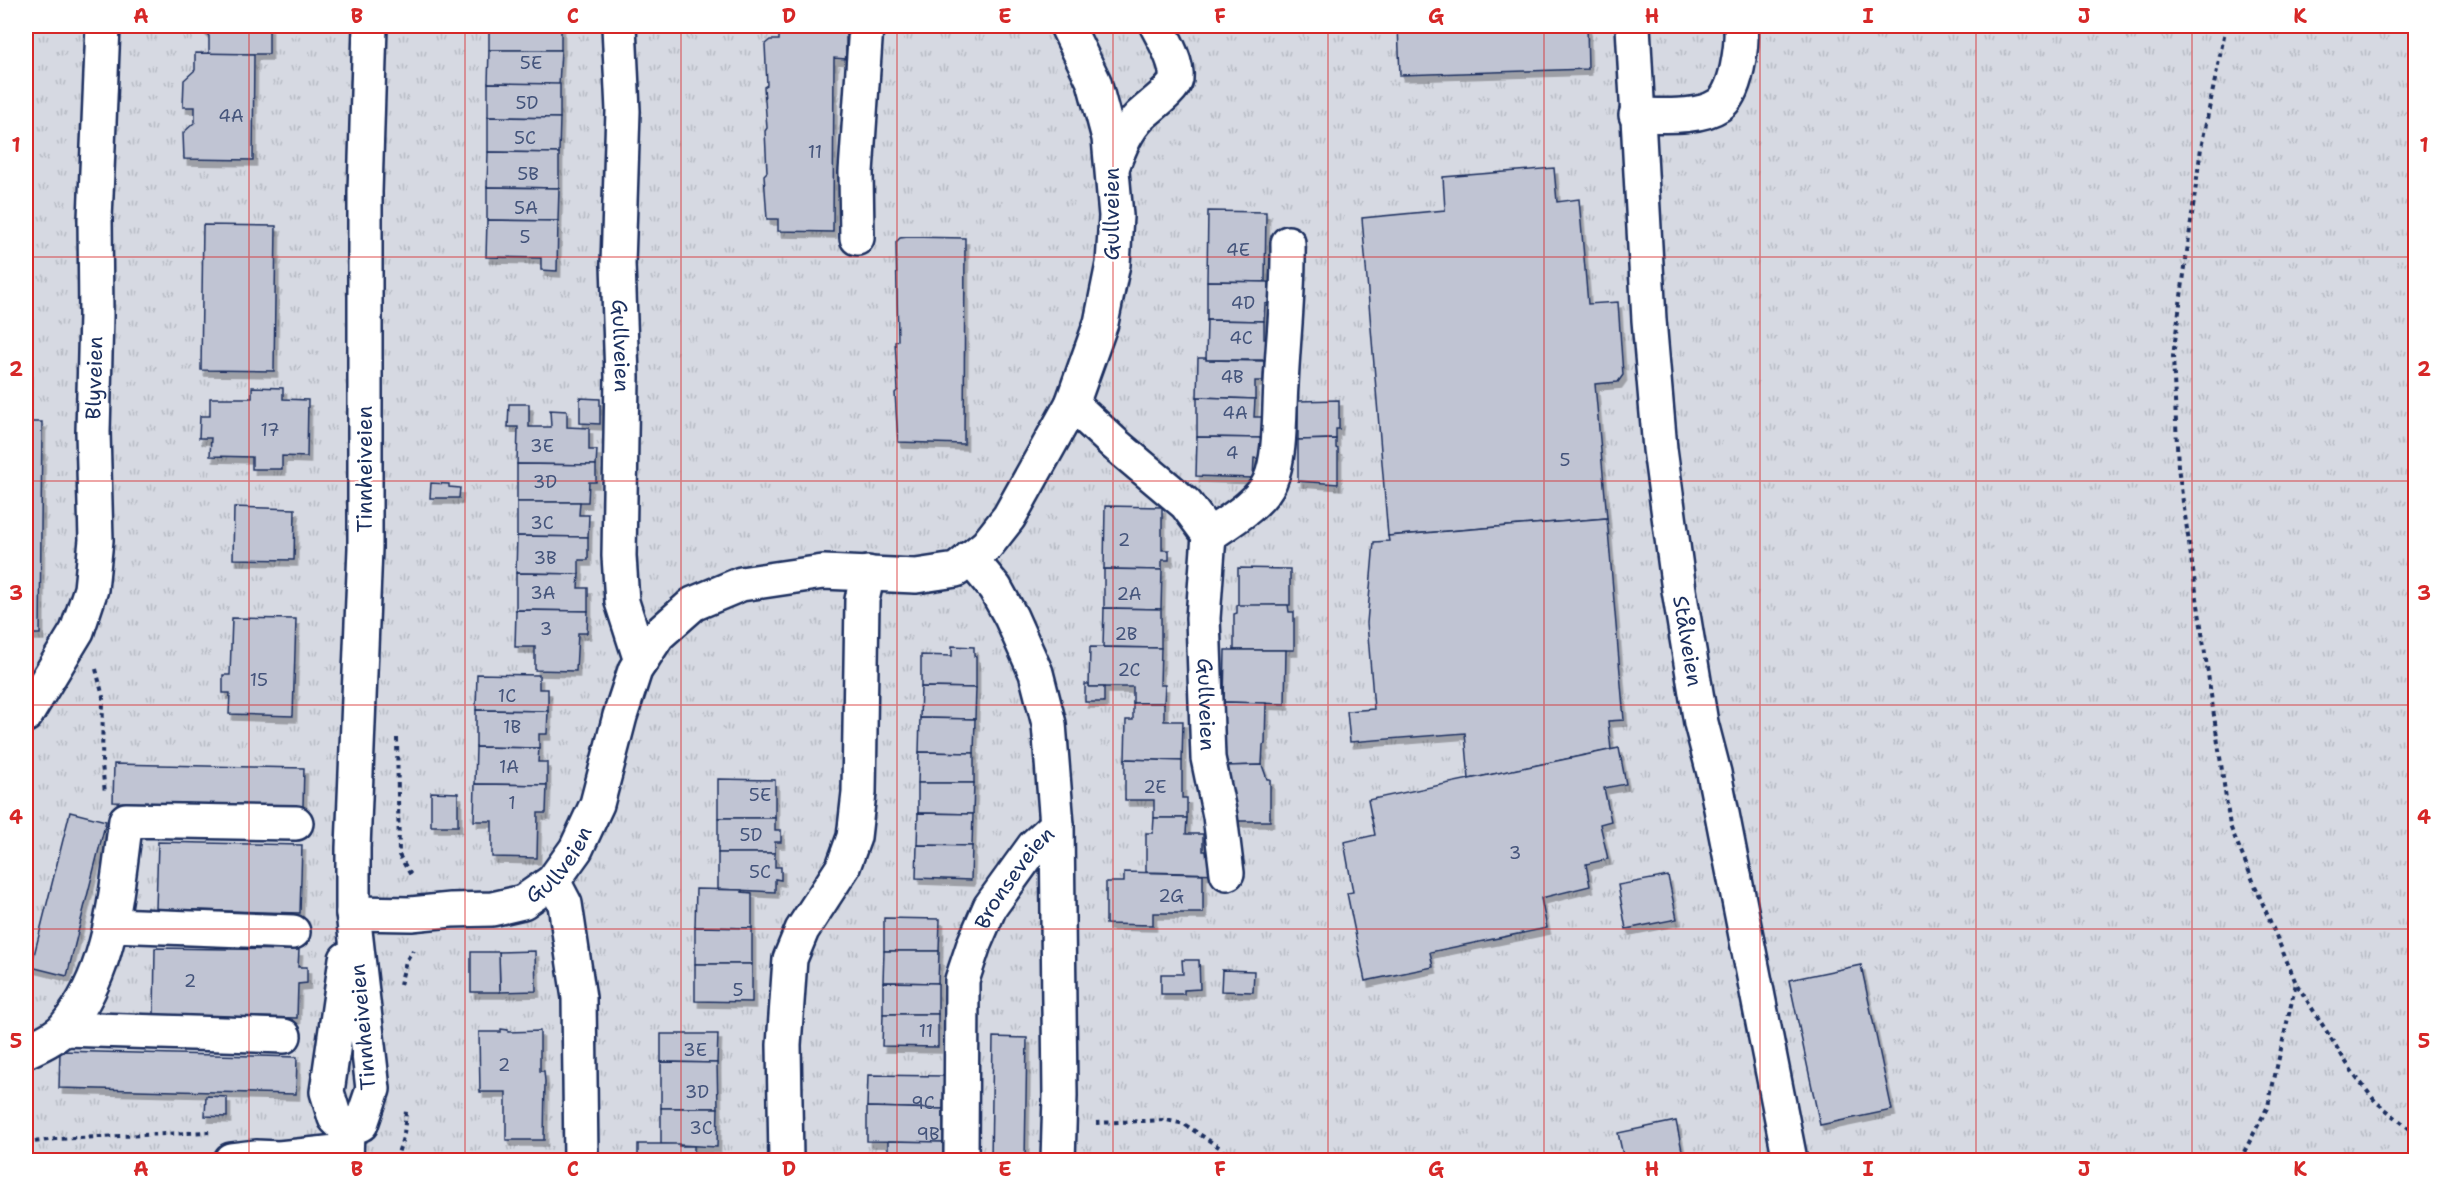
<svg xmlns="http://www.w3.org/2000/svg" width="2441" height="1186" viewBox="0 0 2441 1186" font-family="'Shantell Sans',sans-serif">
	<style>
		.park { fill: url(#park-tufts); stroke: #7884a0; stroke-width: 1.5 }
		.building { fill: #c0c4d3; stroke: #1b2f5e; stroke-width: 1.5; filter: url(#shadow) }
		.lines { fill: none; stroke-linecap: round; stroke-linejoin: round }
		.minor-casing { stroke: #1b2f5e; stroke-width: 38 }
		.path { stroke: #1b2f5e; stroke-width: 4; stroke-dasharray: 4.5 4.5; stroke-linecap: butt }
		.minor { stroke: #fff; stroke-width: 33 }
		.grid { fill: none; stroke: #d62828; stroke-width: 1.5; stroke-opacity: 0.55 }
		.labels { text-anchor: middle; stroke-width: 5; stroke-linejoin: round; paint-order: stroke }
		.number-label { font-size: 18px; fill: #44547b }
		.street-label { font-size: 21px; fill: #1b2f5e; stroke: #fff }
		.neatline { fill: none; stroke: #d62828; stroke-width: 2 }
		.grid-label { font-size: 20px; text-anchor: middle; font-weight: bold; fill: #d62828 }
	</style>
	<defs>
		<pattern id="park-tufts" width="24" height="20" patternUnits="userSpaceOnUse" patternTransform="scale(1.5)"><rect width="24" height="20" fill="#d6d9e2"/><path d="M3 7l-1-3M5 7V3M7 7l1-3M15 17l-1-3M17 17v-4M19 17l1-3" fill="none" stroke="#b7bbc4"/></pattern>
		<filter id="shadow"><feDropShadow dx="3.5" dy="6" stdDeviation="0" flood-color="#0004"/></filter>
	</defs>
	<rect width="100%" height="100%" fill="#f6f7f9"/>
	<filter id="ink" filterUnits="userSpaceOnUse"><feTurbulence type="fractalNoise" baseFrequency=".0167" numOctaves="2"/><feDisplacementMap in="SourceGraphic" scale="12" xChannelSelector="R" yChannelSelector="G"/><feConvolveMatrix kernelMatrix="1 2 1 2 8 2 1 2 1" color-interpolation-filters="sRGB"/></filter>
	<g filter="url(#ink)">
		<rect class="park" x="26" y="26" width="2389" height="1134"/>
		<g class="building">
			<polygon points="199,26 269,26 269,54 209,54 209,36"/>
			<rect x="489" y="26" width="72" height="24"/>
			<polygon points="779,26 834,26 834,28 846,28 846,59 834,58 833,232 778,231 778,219 767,219 764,175 767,172 765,131 767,128 764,87 767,85 765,44 770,40 779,40"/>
			<polygon points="1398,26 1587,26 1588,69 1400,75"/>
			<polygon points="489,50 561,50 559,85 488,83"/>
			<polygon points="195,53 254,54 253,160 184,159 183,133 195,122 195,107 183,107 184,80 195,70"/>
			<polygon points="488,83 560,84 560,118 488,117"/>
			<polygon points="488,117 560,118 559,153 488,152"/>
			<polygon points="488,152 559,153 559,188 487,187"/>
			<polygon points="1554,168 1557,202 1579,199 1588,304 1618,302 1623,375 1618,382 1595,384 1607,518 1388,536 1362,218 1445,210 1443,177"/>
			<polygon points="487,187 559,188 558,221 487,220"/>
			<polygon points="26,210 30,210 28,422 26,422"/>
			<polygon points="1208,211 1266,212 1265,282 1207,281"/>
			<polygon points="487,220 558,221 557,271 541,270 541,258 486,257"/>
			<polygon points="203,225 276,226 274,371 201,370"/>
			<polygon points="908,237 965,238 964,444 898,442 895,393 898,390 895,342 898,340 896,242 900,238"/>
			<polygon points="1207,281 1269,282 1269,303 1265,304 1264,321 1207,320"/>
			<polygon points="1207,320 1264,321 1264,339 1268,339 1268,360 1206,360"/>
			<polygon points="1198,358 1206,358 1206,360 1264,361 1263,381 1255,381 1255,399 1197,397"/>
			<polygon points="252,387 283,388 283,399 308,400 307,457 282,456 282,469 252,469 252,457 210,456 211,438 199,438 200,416 210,416 210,398 252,398"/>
			<polygon points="1197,397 1255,399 1254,417 1263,417 1263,438 1197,437"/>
			<polygon points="580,398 600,399 600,424 580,423"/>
			<polygon points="1339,400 1339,429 1336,429 1336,439 1298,440 1298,401"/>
			<polygon points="509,404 529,404 529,427 551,427 550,410 567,411 567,427 589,428 589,450 597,450 596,465 517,464 518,427 508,427"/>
			<polygon points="26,422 42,422 40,634 26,634"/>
			<polygon points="1197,437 1263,438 1263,459 1254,458 1253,478 1196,476"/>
			<polygon points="1336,439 1336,448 1338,449 1338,484 1298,481 1298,440"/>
			<polygon points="517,464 596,465 596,482 589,482 588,502 517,502"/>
			<polygon points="431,483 449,484 449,487 460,488 459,498 430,498"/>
			<polygon points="517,502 580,502 579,515 589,515 588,537 517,536"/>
			<polygon points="1105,506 1162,507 1162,550 1169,550 1169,560 1162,560 1162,570 1104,569"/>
			<polygon points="234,507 295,509 294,560 233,559"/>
			<polygon points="1607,518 1624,720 1608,721 1611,750 1469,779 1465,733 1350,742 1347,711 1374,709 1367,623 1374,542 1389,541 1388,536"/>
			<polygon points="517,536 588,537 588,560 579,560 579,574 516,573"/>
			<polygon points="1238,568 1290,569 1290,605 1238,606"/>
			<polygon points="1104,569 1162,570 1161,609 1104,608"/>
			<polygon points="516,573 579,574 578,588 588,588 588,611 516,610"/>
			<polygon points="1237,605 1288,605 1289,612 1294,612 1294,650 1234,650 1234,614 1237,613"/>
			<polygon points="1104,608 1161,609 1161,648 1103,647"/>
			<polygon points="516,610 588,611 587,633 578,633 576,671 535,670 535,647 515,647"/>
			<polygon points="232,618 296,619 293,716 229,714 230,693 223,693 223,675 230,675"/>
			<polygon points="952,646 974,647 974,656 976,656 976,688 921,687 921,655 952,656"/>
			<polygon points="1090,647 1161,648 1160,685 1165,685 1164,703 1133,703 1133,687 1089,687"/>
			<polygon points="1225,650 1286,650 1285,704 1224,702"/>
			<polygon points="477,674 539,675 539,689 548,689 548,711 476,710"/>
			<polygon points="1085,684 1089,684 1089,687 1104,687 1104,702 1085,702"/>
			<polygon points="921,687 976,688 975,719 920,718"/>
			<polygon points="1224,702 1266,703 1265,744 1263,745 1262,765 1225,766"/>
			<polygon points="1133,703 1164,703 1164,721 1183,721 1182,761 1125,759 1126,720 1133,720"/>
			<polygon points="476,710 548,711 547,734 539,734 539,748 476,747"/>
			<polygon points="920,718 975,719 974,753 919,752"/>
			<polygon points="476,747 539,748 538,762 547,762 547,785 475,784"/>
			<polygon points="1619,748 1626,784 1604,788 1611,821 1600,824 1608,859 1586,864 1590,886 1541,898 1547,928 1430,952 1433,967 1365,981 1347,893 1353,892 1344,842 1375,835 1368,800"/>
			<polygon points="919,752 974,753 974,783 918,783"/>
			<polygon points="1125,759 1182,761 1182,798 1187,798 1187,818 1154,818 1154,800 1125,800"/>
			<polygon points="114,764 304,768 303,806 113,802"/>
			<polygon points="1262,765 1267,779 1270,779 1270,821 1231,821 1225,766"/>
			<polygon points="718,779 775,780 775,818 718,818"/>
			<polygon points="918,783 974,783 973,814 918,813"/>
			<polygon points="475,784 547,785 546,813 538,813 537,858 492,857 492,821 474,821"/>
			<polygon points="431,792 458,793 458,826 431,826"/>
			<polygon points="70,812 106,821 67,976 31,967"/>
			<polygon points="918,813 973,814 972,846 917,845"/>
			<polygon points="718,818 775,818 775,830 781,830 781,842 775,842 775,853 718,853"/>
			<polygon points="1154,818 1187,818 1186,834 1203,834 1203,851 1221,851 1221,874 1146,872 1146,833 1153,833"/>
			<polygon points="158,842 302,845 300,913 156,909"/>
			<polygon points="917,845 972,846 971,880 916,878"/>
			<polygon points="718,853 775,853 775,867 781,867 781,880 775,879 775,892 718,889"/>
			<polygon points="1124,872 1203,874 1203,913 1153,913 1153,925 1106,924 1106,882 1124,882"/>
			<polygon points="1668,876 1677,919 1626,929 1618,885"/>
			<polygon points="696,889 742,890 742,892 752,893 752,928 695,927"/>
			<polygon points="884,918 940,919 939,951 884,951"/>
			<polygon points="695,927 752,928 752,964 695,964"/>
			<polygon points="155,948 299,950 298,967 307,967 307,983 298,984 297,1018 154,1015"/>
			<polygon points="535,951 536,991 500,992 499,952"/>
			<polygon points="884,951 939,951 938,983 883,982"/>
			<polygon points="471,952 499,952 500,992 471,992"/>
			<polygon points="1182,960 1199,960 1200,989 1184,990 1184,994 1161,994 1161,974 1183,974"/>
			<polygon points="695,964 752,964 752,1002 695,1001"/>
			<polygon points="1861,965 1892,1110 1820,1125 1789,980"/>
			<polygon points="1222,970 1254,971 1253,992 1221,991"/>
			<polygon points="883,982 938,983 938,1014 883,1014"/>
			<polygon points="883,1014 938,1014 938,1047 882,1046"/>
			<polygon points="501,1029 508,1030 508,1032 540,1031 540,1071 544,1071 545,1081 544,1140 506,1140 506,1092 480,1092 479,1032 501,1032"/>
			<polygon points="661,1034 718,1034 717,1063 661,1062"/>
			<polygon points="993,1037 1027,1038 1025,1160 991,1160"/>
			<polygon points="60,1051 297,1057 296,1094 59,1088"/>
			<polygon points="661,1062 717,1063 718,1108 661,1108"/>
			<polygon points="868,1075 944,1076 943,1109 867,1107"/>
			<polygon points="206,1096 227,1097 227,1117 205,1116"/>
			<polygon points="867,1107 943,1109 943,1142 867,1141"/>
			<polygon points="661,1108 718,1108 717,1147 661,1144"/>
			<polygon points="1676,1121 1684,1160 1624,1160 1618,1133"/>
			<polygon points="888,1141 943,1142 943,1160 888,1160"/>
			<polygon points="638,1144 679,1144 679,1146 694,1146 694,1160 638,1160"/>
		</g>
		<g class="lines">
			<g class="minor-casing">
				<g id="minor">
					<path id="s1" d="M 619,26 L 623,111 L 618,264 L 622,377 L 619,556 L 622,602 L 641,661"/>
					<path id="s2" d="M 1633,26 L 1649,320 L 1660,449 L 1679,590 L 1701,723 L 1714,773 L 1790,1160"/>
					<path d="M 1636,115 C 1661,115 1698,119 1719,105 C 1737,93 1742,45 1741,26"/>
					<path d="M 1113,165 C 1120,147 1127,129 1140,116 C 1149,107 1174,90 1176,79 C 1178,63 1164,39 1157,26"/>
					<polyline points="857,238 856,172 866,26"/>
					<path id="s3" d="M 1072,404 L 1116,445 L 1186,504 L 1209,535 L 1203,618 L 1208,758 L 1220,816 L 1227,873"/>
					<path d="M 1209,535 C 1228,522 1261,503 1270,481 C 1281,456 1279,412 1281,385 C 1283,338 1289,291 1288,243"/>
					<polyline points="970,558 995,588 1011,617 1036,673 1049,724 1057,825 1060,1096 1058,1160"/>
					<path id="s4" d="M 26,715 L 77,631 L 91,589 L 96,540 L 93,432 L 96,315 L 95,219 L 103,26"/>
					<polyline points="553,881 565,904 579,998 581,1160"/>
					<path id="s5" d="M 353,913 L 411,914 L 451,910 L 492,909 L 523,902 L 553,881 L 576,849 L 597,804 L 620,716 L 635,670 L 658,635 L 693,604 L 741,584 L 823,572 L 916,576 L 956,570 L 987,545 L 1009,517 L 1072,404 L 1101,323 L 1113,264 L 1116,216 L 1109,138 L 1094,82 L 1067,26"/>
					<polyline points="112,925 293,932"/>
					<polyline points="64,1029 284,1036"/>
					<path d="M 26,1051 C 37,1046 57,1037 65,1027 C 113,971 116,890 126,820 L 296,823"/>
					<polyline points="347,1130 361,1124 373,1089 353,913 353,848 365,548 365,192 370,26"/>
					<polyline points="231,1160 256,1157 279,1158 346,1151"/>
					<polyline points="346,1160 347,1130 335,1118 327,1092 346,959"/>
					<polyline points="786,1160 784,1045 790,959 802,930 843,867 854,837 859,793 862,600 868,573"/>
					<path id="s6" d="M 961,1160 L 962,980 L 974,944 L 990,907 L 1034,846 L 1057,825"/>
				</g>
			</g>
			<g class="path">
				<polyline points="2226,26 2201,148 2173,356 2178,467 2230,826 2296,983 2351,1070 2375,1101 2416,1134"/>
				<polyline points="96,669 103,697 102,764 105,793"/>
				<polyline points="397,738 399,855 412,877"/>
				<polyline points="400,985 406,961 413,950"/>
				<polyline points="1096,1123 1166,1120 1184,1124 1222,1149 1228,1160"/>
				<polyline points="26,1143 56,1139 209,1132"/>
				<polyline points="396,1160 404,1134 406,1111"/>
				<polyline points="2240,1160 2268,1106 2296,983"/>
			</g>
			<use href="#minor" class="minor"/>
		</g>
	</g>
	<path class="grid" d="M 249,26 L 249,1160M 465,26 L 465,1160M 681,26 L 681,1160M 897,26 L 897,1160M 1113,26 L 1113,1160M 1328,26 L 1328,1160M 1544,26 L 1544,1160M 1760,26 L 1760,1160M 1976,26 L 1976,1160M 2192,26 L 2192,1160M 26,257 L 2416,257M 26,481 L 2416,481M 26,705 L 2416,705M 26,929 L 2416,929"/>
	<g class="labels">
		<g class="number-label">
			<text x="531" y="69">5E</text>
			<text x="527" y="109">5D</text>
			<text x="231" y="122">4A</text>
			<text x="525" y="144">5C</text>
			<text x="815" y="158">11</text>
			<text x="528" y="180">5B</text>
			<text x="526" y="214">5A</text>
			<text x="525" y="243">5</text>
			<text x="1238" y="256">4E</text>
			<text x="1243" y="309">4D</text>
			<text x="1241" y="344">4C</text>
			<text x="1232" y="383">4B</text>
			<text x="1235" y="419">4A</text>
			<text x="270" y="436">17</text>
			<text x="542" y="452">3E</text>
			<text x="1232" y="459">4</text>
			<text x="1565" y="466">5</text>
			<text x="545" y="488">3D</text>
			<text x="542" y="529">3C</text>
			<text x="1124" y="546">2</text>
			<text x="545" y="564">3B</text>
			<text x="543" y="599">3A</text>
			<text x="1129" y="600">2A</text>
			<text x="546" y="635">3</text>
			<text x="1126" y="640">2B</text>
			<text x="1129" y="676">2C</text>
			<text x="259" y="686">15</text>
			<text x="507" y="702">1C</text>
			<text x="512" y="733">1B</text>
			<text x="509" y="773">1A</text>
			<text x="1155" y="793">2E</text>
			<text x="760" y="801">5E</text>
			<text x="512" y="809">1</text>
			<text x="751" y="841">5D</text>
			<text x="1515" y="859">3</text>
			<text x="760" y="878">5C</text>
			<text x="1171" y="902">2G</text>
			<text x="190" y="987">2</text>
			<text x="738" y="996">5</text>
			<text x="926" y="1037">11</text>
			<text x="695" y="1056">3E</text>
			<text x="504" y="1071">2</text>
			<text x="697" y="1098">3D</text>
			<text x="923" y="1109">9C</text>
			<text x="701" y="1134">3C</text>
			<text x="928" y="1140">9B</text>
		</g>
		<g class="street-label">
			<text transform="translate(1112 214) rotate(-90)" y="7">Gullveien</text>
			<text dy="7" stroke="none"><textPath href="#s1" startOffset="320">Gullveien</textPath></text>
			<text dy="7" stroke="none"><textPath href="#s4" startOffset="354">Blyveien</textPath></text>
			<text transform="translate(365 469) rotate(-90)" y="7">Tinnheiveien</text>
			<text dy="7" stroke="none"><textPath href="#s2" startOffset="618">Stålveien</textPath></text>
			<text dy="7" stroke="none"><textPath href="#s3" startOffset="360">Gullveien</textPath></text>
			<text dy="7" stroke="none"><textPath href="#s5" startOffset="224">Gullveien</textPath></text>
			<text dy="7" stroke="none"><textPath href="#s6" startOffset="296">Bronseveien</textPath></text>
			<text transform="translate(363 1027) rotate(-95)" y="7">Tinnheiveien</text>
		</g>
	</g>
	<rect width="2441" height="1186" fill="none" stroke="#fff" stroke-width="66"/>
	<rect x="33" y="33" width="2375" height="1120" class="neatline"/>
	<g class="grid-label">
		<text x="141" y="23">A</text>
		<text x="357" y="23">B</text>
		<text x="573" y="23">C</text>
		<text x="789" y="23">D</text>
		<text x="1005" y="23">E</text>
		<text x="1220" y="23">F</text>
		<text x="1436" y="23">G</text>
		<text x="1652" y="23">H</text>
		<text x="1868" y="23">I</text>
		<text x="2084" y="23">J</text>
		<text x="2300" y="23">K</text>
		<text x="16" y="152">1</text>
		<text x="2424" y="152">1</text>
		<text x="16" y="376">2</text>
		<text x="2424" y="376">2</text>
		<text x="16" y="600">3</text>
		<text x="2424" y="600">3</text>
		<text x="16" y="824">4</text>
		<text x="2424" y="824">4</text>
		<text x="16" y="1048">5</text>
		<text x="2424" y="1048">5</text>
		<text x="141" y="1176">A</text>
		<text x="357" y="1176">B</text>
		<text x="573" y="1176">C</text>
		<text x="789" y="1176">D</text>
		<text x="1005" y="1176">E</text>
		<text x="1220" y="1176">F</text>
		<text x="1436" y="1176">G</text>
		<text x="1652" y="1176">H</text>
		<text x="1868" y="1176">I</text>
		<text x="2084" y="1176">J</text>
		<text x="2300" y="1176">K</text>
	</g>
</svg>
